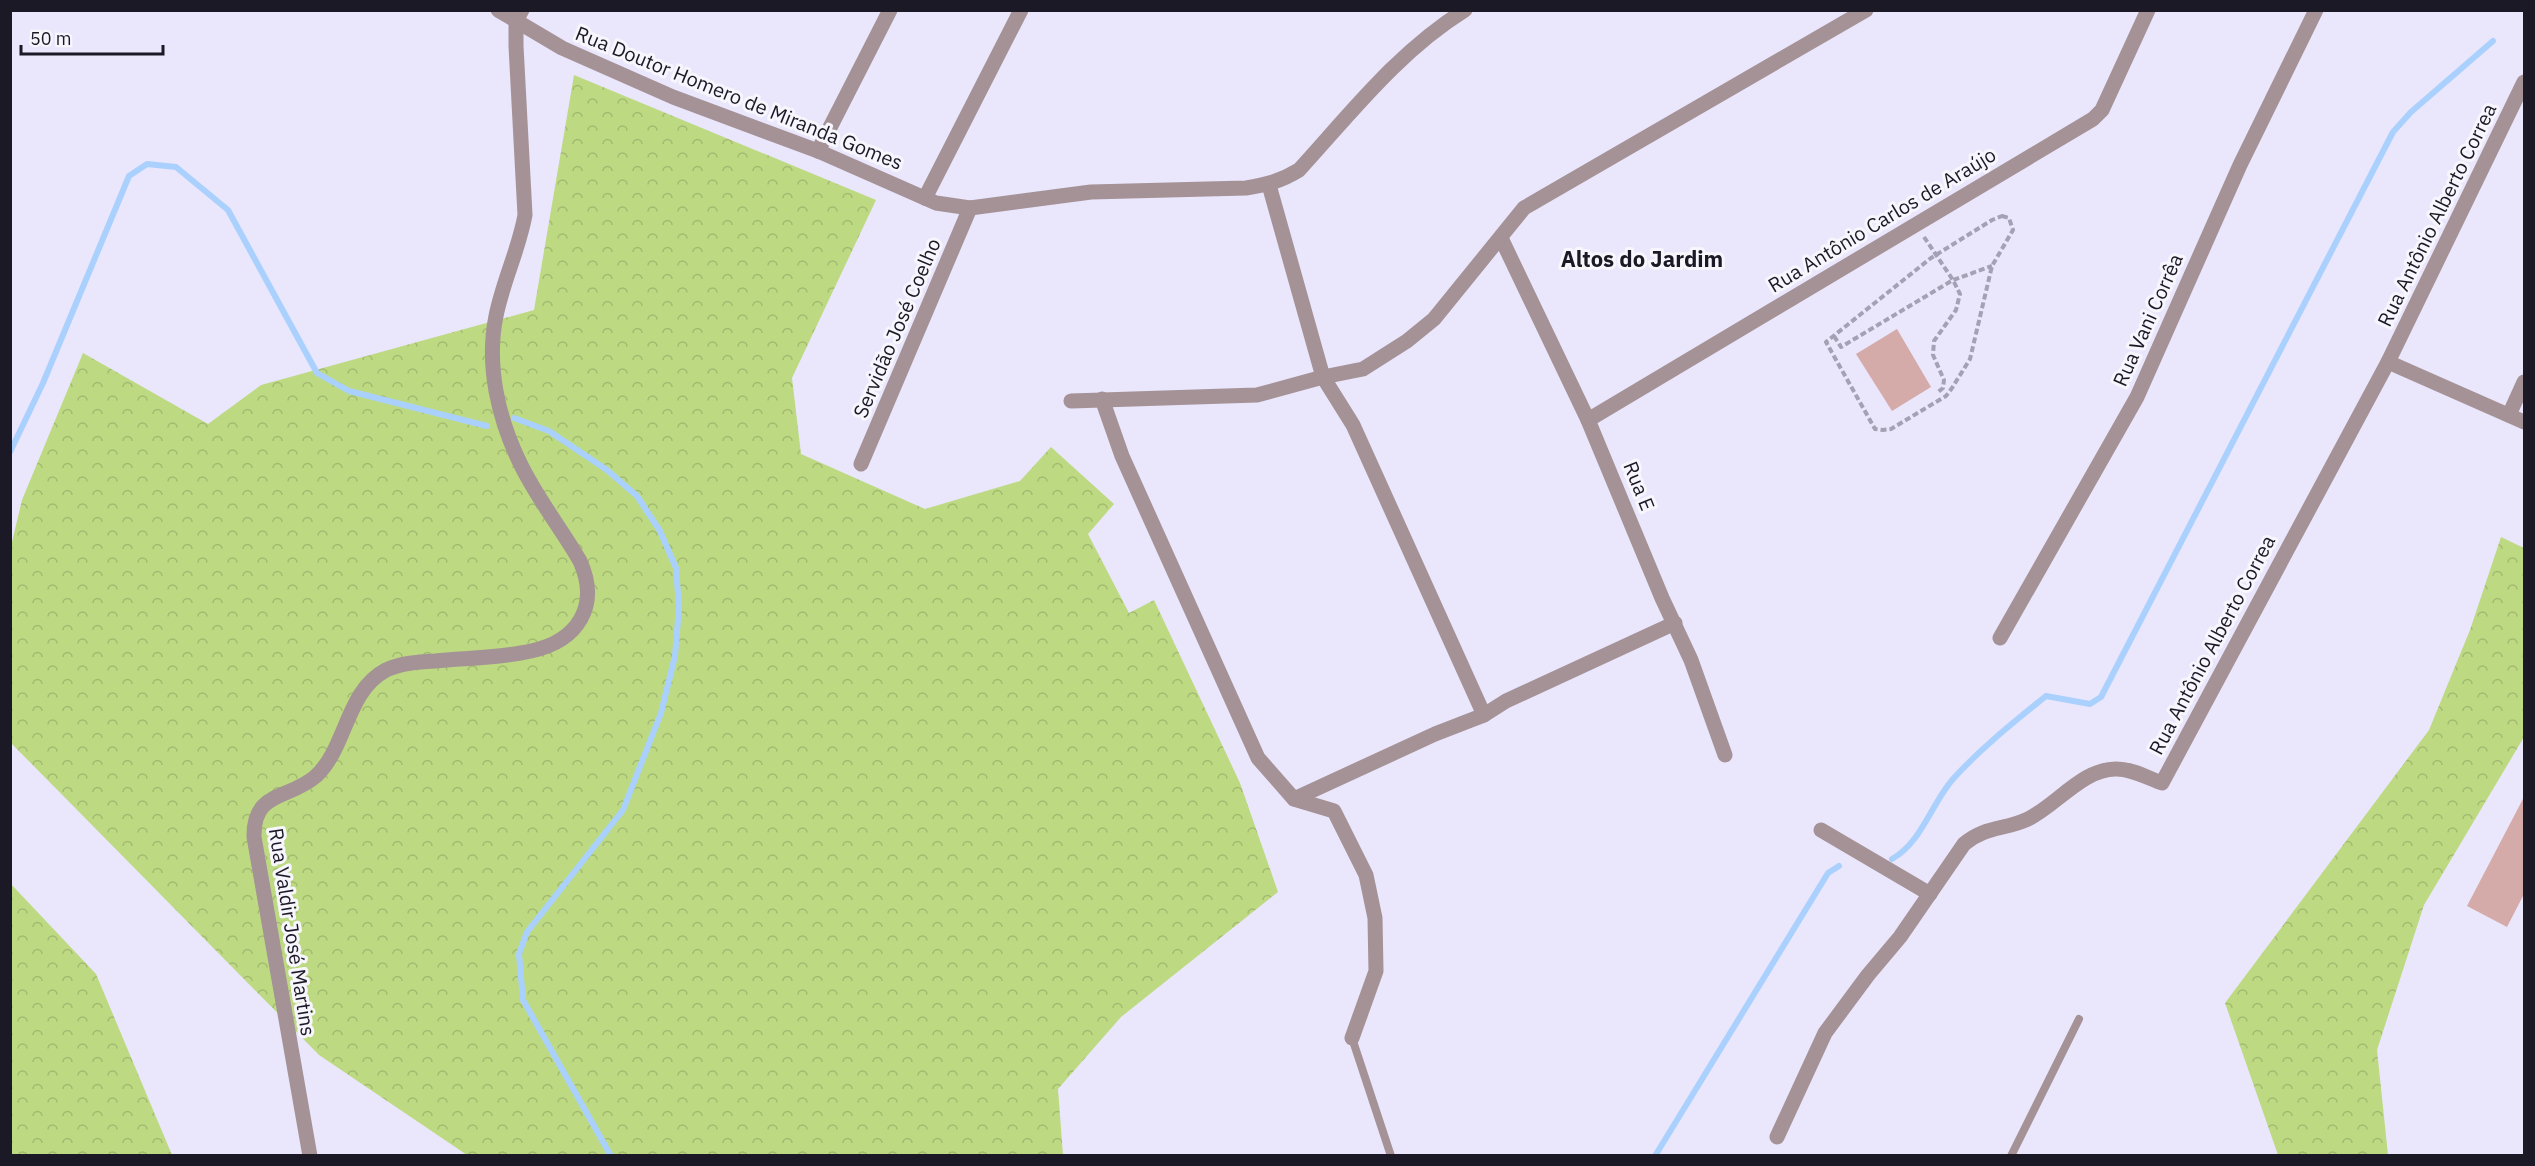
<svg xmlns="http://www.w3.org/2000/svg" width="2535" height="1166" viewBox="0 0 2535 1166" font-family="'IBM Plex Sans',sans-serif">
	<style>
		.forest { fill: url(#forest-crowns) }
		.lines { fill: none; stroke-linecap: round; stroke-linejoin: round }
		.stream { stroke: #aad1fd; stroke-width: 6 }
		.building { fill: #d4aba9 }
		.path { stroke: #a4a1b4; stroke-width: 4; stroke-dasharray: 6 3; stroke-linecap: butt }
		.service { stroke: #a49296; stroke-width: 8 }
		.minor { stroke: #a49296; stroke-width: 15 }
		.tertiary { stroke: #a49296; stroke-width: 15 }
		.labels { text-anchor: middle; stroke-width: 6; stroke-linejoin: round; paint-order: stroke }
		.street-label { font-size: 20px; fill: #1c1926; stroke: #f7f6fd }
		.quarter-label { font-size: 22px; font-weight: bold; fill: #1c1926; stroke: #f7f6fd }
	</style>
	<defs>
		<pattern id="forest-crowns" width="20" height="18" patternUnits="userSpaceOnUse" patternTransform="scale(1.5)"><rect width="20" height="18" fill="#bdda82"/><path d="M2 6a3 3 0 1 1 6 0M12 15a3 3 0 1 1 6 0" fill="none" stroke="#a2ba70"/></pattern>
	</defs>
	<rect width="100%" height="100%" fill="#eae6fc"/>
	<g class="forest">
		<polygon points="574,75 876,200 792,378 801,454 925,509 1020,481 1051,447 1114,504 1088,534 1129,613 1154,600 1240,783 1278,892 1121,1017 1058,1089 1063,1155 467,1155 319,1055 11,743 11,546 22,500 83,353 208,424 261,385 534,310"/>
		<polygon points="2501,537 2524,548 2524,737 2424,905 2377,1050 2388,1155 2278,1155 2225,1003 2429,730 2470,630"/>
		<polygon points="10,883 96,974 172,1155 11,1155"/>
	</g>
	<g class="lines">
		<g class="stream">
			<polyline points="514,418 549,431 607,470 637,496 660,531 676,568 679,607 675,656 661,713 623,810 527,932 519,954 523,1000 611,1156"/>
			<polyline points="10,452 43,383 129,176 147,164 176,167 228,210 317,373 349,391 487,426"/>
			<path d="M 1892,859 C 1922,842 1931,804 1953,779 C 1981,748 2014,722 2046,696 L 2090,704 L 2101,697 L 2393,132 L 2411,112 L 2493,41"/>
			<polyline points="1655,1156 1828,873 1839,866"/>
		</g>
	</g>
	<g class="building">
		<polygon points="1897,329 1931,387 1892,411 1856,354"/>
		<polygon points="2524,797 2524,894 2507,927 2467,906"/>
	</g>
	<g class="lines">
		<g class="path">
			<polygon points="2002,216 2009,218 2013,230 1992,266 1970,359 1952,388 1946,396 1891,429 1883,430 1875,429 1826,342 1931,258 1992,220"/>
			<polyline points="1924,237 1953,280 1960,294 1956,310 1934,341 1933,355 1944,380 1943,388 1937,393"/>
			<polyline points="1834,336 1841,347 1953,280 1992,266"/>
		</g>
		<g class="service">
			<polyline points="1352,1038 1391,1156"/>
			<polyline points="2011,1156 2079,1019"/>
		</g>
		<g class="minor">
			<polyline points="818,151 890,10"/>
			<polyline points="1269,185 1323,377 1353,425 1484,715"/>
			<polyline points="925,198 1021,10"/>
			<polyline points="1501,238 1588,420 1662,598 1691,660 1725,755"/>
			<polyline points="2388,362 2524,422"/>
			<polyline points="1102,399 1122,456 1258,758 1294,799 1334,811 1366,875 1375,918 1376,971 1352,1038"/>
			<polyline points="1071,401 1257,395 1323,377 1363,369 1407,341 1434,319 1524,208 1866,10"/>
			<polyline points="2509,415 2524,382"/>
			<polyline points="1588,420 2093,119 2102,110 2148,10"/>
			<polyline points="861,464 970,208"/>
			<polyline points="2000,638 2137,397 2240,165 2316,10"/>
			<polyline points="1294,799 1435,734 1484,715 1506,701 1675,623"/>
			<polyline points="1821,830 1930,894"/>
			<path d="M 1777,1137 L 1825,1033 L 1868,975 L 1900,937 L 1964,844 C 1985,826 2005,830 2028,819 C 2057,805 2083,768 2117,769 C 2132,769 2148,778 2162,783 L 2388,362 L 2524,82"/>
			<path d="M 310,1156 L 254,837 C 253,790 289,800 316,776 C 347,747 346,691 386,670 C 401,663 418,662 435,661 C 466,658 500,658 531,651 C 578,641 600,606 580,561 C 561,528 536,497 520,463 C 498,418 486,365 496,316 C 503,281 519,249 525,215 L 516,46 L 516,21 L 522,10"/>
		</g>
		<path class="tertiary" d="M 498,10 L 562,48 L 673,97 L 818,151 L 936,203 L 970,208 L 1091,192 L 1246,188 C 1266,185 1281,181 1299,170 C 1351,113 1399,51 1465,10"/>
	</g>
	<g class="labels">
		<g class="street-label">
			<text transform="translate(739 98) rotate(22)" y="7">Rua Doutor Homero de Miranda Gomes</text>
			<text transform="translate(2437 215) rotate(-64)" y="7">Rua Antônio Alberto Correa</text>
			<text transform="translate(1882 220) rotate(-31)" y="7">Rua Antônio Carlos de Araújo</text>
			<text transform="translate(2148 320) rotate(-66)" y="7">Rua Vani Corrêa</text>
			<text transform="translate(897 328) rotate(-67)" y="7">Servidão José Coelho</text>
			<text transform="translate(1639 486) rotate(68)" y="7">Rua E</text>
			<text transform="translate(2212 645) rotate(-62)" y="7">Rua Antônio Alberto Correa</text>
			<text transform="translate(292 932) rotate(81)" y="7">Rua Valdir José Martins</text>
		</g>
		<g class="quarter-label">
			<text x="1642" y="267">Altos do Jardim</text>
		</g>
	</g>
	<rect width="2535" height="1166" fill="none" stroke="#1c1926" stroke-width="24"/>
	<path d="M21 45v9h142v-9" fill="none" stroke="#1c1926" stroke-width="3"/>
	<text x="30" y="45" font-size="18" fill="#1c1926" stroke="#f7f6fd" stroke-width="4.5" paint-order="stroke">50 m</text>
</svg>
